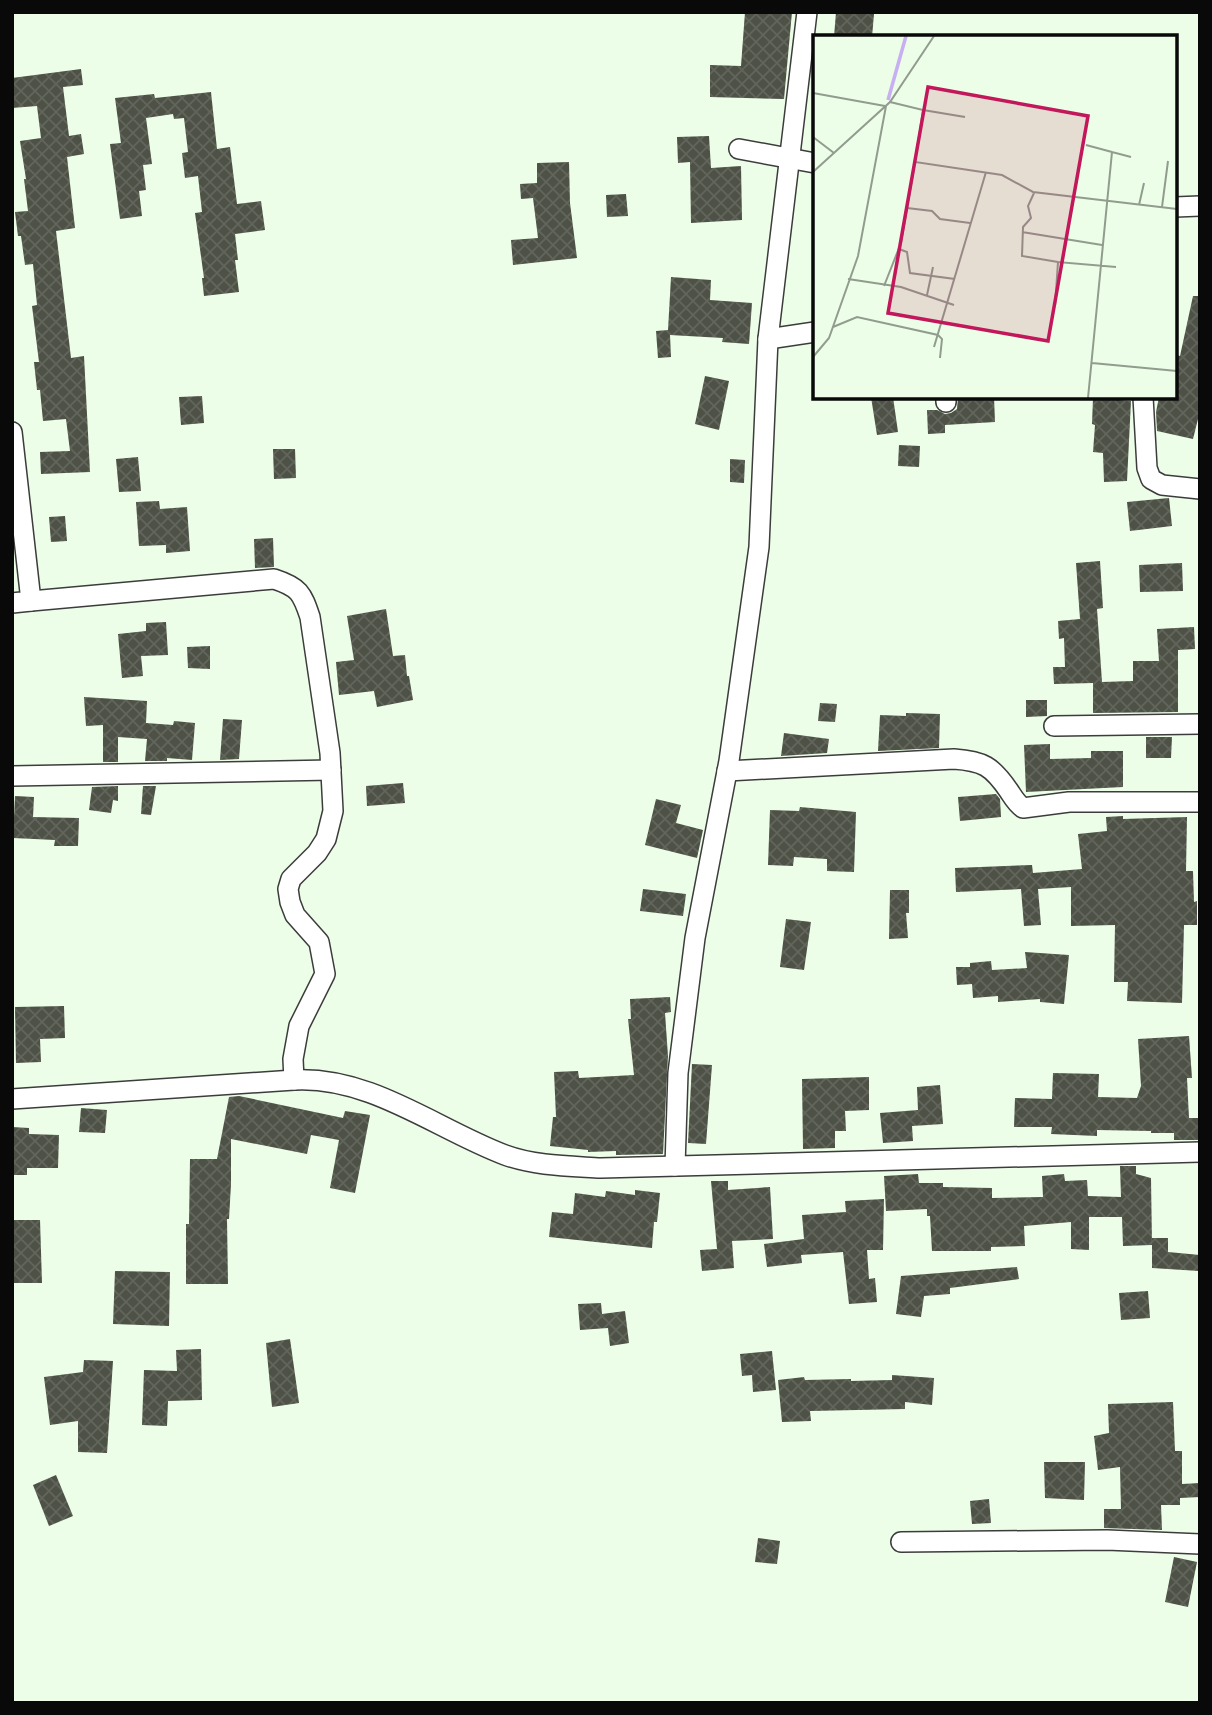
<svg xmlns="http://www.w3.org/2000/svg" width="1212" height="1715" viewBox="0 0 1212 1715" font-family="Spectral,serif">
	<style>
		.building { fill: url(#building-cross-hatch) }
		.lines { fill: none; stroke-linecap: round; stroke-linejoin: round }
		.minor-casing { stroke: #3c3c3c; stroke-width: 22 }
		.minor { stroke: #fff; stroke-width: 19 }
		.inset-river { fill: none; stroke: #c7aff2; stroke-width: 3.5 }
		.inset-road { fill: none; stroke: #919c8e; stroke-width: 2 }
		.view { fill: #c2185b; fill-opacity: 0.15; stroke: #c2185b; stroke-width: 3.5 }
		.inset-edge { fill: none; stroke: #090909; stroke-width: 3.5 }
	</style>
	<defs>
		<pattern id="building-cross-hatch" width="8" height="8" patternUnits="userSpaceOnUse" patternTransform="scale(1.75)"><rect width="8" height="8" fill="#4d5146"/><path d="M0 0l8 8M0 8l8-8" fill="none" stroke="#62655c"/></pattern>
	</defs>
	<rect width="100%" height="100%" fill="#ecfee7"/>
	<g class="building">
		<polygon points="745,12 792,12 784,99 710,97 710,65 741,66"/>
		<polygon points="836,12 874,14 872,37 834,37"/>
		<polygon points="81,69 83,85 63,87 69,136 81,134 84,154 67,157 75,228 56,231 71,358 84,356 90,472 41,474 40,452 70,451 66,419 43,421 40,390 37,390 34,362 39,362 32,306 37,305 33,264 25,265 21,236 18,236 15,212 28,211 24,179 26,179 20,141 41,138 37,106 12,108 12,78"/>
		<polygon points="211,92 217,149 230,147 237,204 261,201 265,230 235,234 238,260 235,260 239,292 204,296 202,278 204,278 195,213 202,212 198,176 185,178 182,153 188,152 184,118 174,119 173,114 146,118 152,164 143,165 146,190 139,191 142,216 120,219 110,144 121,143 115,98 154,94 155,98"/>
		<polygon points="709,136 711,168 741,166 742,220 691,223 690,162 678,163 677,137"/>
		<polygon points="569,162 570,203 577,258 513,265 511,240 538,238 533,198 521,199 520,184 537,183 537,163"/>
		<polygon points="626,194 628,216 607,217 606,195"/>
		<polygon points="671,277 711,280 710,300 752,303 749,344 722,342 723,338 670,335 671,357 658,358 656,331 668,330"/>
		<polygon points="1193,296 1200,296 1200,411 1193,439 1157,431 1156,412 1159,397 1175,397 1175,365 1177,355 1180,356"/>
		<polygon points="705,376 729,381 719,430 695,424"/>
		<polygon points="202,396 204,423 181,425 179,397"/>
		<polygon points="871,397 893,397 898,432 877,435"/>
		<polygon points="958,397 994,397 995,422 945,425 945,433 928,434 927,410 937,410 945,414 951,413 957,409"/>
		<polygon points="1093,398 1131,401 1127,481 1104,482 1103,453 1093,452 1095,425 1092,424"/>
		<polygon points="899,445 920,446 919,467 898,466"/>
		<polygon points="273,449 295,449 296,478 274,479"/>
		<polygon points="138,457 141,491 119,492 116,459"/>
		<polygon points="730,459 745,460 744,483 730,482"/>
		<polygon points="1169,498 1172,526 1130,531 1127,502"/>
		<polygon points="159,501 160,509 187,507 190,551 166,553 166,545 139,546 136,502"/>
		<polygon points="65,516 67,541 51,542 49,517"/>
		<polygon points="273,538 274,567 255,568 254,539"/>
		<polygon points="1100,561 1103,608 1097,609 1102,682 1133,681 1133,661 1159,661 1157,629 1194,627 1195,649 1178,650 1178,712 1093,713 1093,683 1054,684 1053,667 1065,667 1064,638 1059,639 1058,621 1080,619 1076,563"/>
		<polygon points="1182,563 1183,591 1140,592 1139,565"/>
		<polygon points="386,609 393,656 405,655 407,676 409,676 413,700 377,707 374,691 339,695 336,662 354,660 347,616"/>
		<polygon points="166,622 168,655 141,656 143,676 122,678 118,634 146,631 146,623"/>
		<polygon points="210,646 210,669 188,668 187,647"/>
		<polygon points="84,697 147,701 146,723 173,725 174,721 195,723 192,760 167,758 167,761 145,761 147,739 118,737 118,762 103,762 103,725 86,726"/>
		<polygon points="1026,700 1047,700 1047,716 1026,717"/>
		<polygon points="820,703 837,704 835,722 818,721"/>
		<polygon points="906,713 940,714 939,748 878,751 880,715 906,716"/>
		<polygon points="223,719 242,720 239,759 220,760"/>
		<polygon points="784,733 829,739 827,753 781,756"/>
		<polygon points="1146,737 1172,737 1171,758 1146,758"/>
		<polygon points="1050,744 1050,759 1091,758 1091,751 1123,751 1123,787 1026,792 1024,745"/>
		<polygon points="403,783 405,803 367,806 366,786"/>
		<polygon points="118,786 118,801 113,800 111,813 89,810 92,787"/>
		<polygon points="143,786 156,786 151,815 141,814"/>
		<polygon points="996,794 1000,799 1001,817 960,821 958,797"/>
		<polygon points="15,796 34,797 33,817 79,818 78,846 54,846 55,840 13,838"/>
		<polygon points="656,799 681,805 676,823 703,830 697,858 645,845"/>
		<polygon points="800,807 856,812 854,872 827,871 827,859 794,857 793,866 768,865 770,810 799,811"/>
		<polygon points="1123,816 1123,819 1187,817 1186,871 1193,871 1194,902 1197,901 1197,925 1184,925 1182,1003 1127,1001 1128,982 1114,982 1115,925 1071,926 1071,887 1038,889 1041,925 1024,926 1021,889 956,892 955,868 1032,865 1033,873 1082,869 1078,834 1107,831 1106,817"/>
		<polygon points="643,889 686,894 683,916 640,911"/>
		<polygon points="890,890 909,890 909,913 906,913 908,938 889,939"/>
		<polygon points="786,919 811,922 804,970 780,967"/>
		<polygon points="1025,952 1069,955 1064,1004 1040,1002 1040,999 998,1002 998,996 973,998 972,984 957,985 956,967 970,967 970,963 991,961 992,970 1027,968"/>
		<polygon points="670,997 671,1012 665,1013 668,1056 663,1154 616,1155 616,1151 588,1152 588,1150 550,1146 553,1117 556,1117 554,1072 578,1071 579,1078 634,1075 628,1019 631,1019 630,999"/>
		<polygon points="64,1006 65,1038 40,1039 41,1062 16,1063 15,1007"/>
		<polygon points="1189,1036 1192,1078 1187,1078 1189,1118 1199,1118 1200,1140 1174,1140 1174,1133 1151,1133 1151,1131 1097,1130 1097,1136 1051,1134 1052,1127 1014,1127 1015,1098 1052,1099 1053,1073 1099,1074 1098,1097 1137,1098 1141,1086 1138,1039"/>
		<polygon points="692,1064 712,1065 706,1144 688,1143"/>
		<polygon points="869,1077 869,1110 845,1111 846,1131 835,1131 835,1148 803,1149 802,1079"/>
		<polygon points="940,1085 943,1124 912,1126 913,1141 883,1143 880,1113 918,1110 917,1087"/>
		<polygon points="239,1096 343,1118 345,1111 370,1115 355,1193 330,1188 339,1140 311,1135 307,1154 231,1139 231,1184 229,1219 227,1219 228,1284 186,1284 186,1224 189,1224 190,1159 217,1159 229,1097"/>
		<polygon points="81,1108 107,1110 105,1133 79,1132"/>
		<polygon points="12,1127 29,1128 29,1134 59,1135 58,1168 27,1168 27,1175 12,1175"/>
		<polygon points="1120,1166 1136,1166 1136,1174 1151,1178 1152,1245 1123,1246 1122,1217 1089,1217 1089,1250 1071,1249 1071,1222 1024,1226 1025,1246 991,1247 991,1251 932,1251 930,1216 927,1216 927,1209 886,1211 884,1176 918,1174 919,1183 943,1183 943,1187 992,1188 992,1198 1043,1197 1042,1176 1064,1174 1065,1181 1087,1180 1088,1196 1121,1197"/>
		<polygon points="711,1181 728,1181 728,1190 770,1187 773,1239 732,1241 734,1268 702,1271 700,1250 717,1249"/>
		<polygon points="635,1190 660,1193 657,1222 654,1222 652,1248 549,1237 552,1212 573,1214 575,1193 605,1197 606,1191 635,1195"/>
		<polygon points="884,1199 883,1250 867,1250 869,1279 875,1278 877,1302 849,1304 843,1252 801,1255 802,1263 767,1267 764,1244 804,1239 802,1215 846,1212 845,1201"/>
		<polygon points="12,1220 40,1220 42,1283 14,1283"/>
		<polygon points="1152,1238 1168,1238 1168,1252 1200,1255 1199,1271 1152,1268"/>
		<polygon points="1017,1267 1019,1279 950,1288 950,1294 924,1296 921,1317 896,1314 901,1276"/>
		<polygon points="115,1271 170,1272 169,1326 113,1324"/>
		<polygon points="1148,1291 1150,1318 1121,1320 1119,1293"/>
		<polygon points="601,1303 602,1314 625,1311 629,1343 610,1346 608,1328 580,1330 578,1304"/>
		<polygon points="290,1339 299,1403 272,1407 266,1343"/>
		<polygon points="201,1349 202,1400 168,1401 167,1426 142,1425 144,1370 177,1371 176,1350"/>
		<polygon points="772,1351 776,1390 753,1392 752,1375 742,1376 740,1354"/>
		<polygon points="84,1360 113,1361 107,1453 78,1452 78,1421 50,1425 44,1377 83,1372"/>
		<polygon points="892,1375 934,1378 932,1405 905,1402 905,1409 810,1411 811,1421 782,1422 778,1380 804,1377 805,1380 851,1379 851,1381 892,1380"/>
		<polygon points="1173,1402 1175,1451 1182,1451 1182,1484 1200,1483 1200,1497 1180,1498 1180,1505 1161,1505 1162,1530 1104,1528 1104,1509 1121,1509 1120,1467 1098,1470 1094,1436 1109,1433 1108,1404"/>
		<polygon points="1044,1462 1085,1462 1084,1500 1045,1498"/>
		<polygon points="56,1475 73,1516 49,1526 33,1485"/>
		<polygon points="989,1499 991,1523 972,1524 970,1501"/>
		<polygon points="758,1538 780,1541 777,1564 755,1562"/>
		<polygon points="1174,1557 1197,1562 1188,1607 1165,1602"/>
	</g>
	<g class="lines">
		<g class="minor-casing">
			<g id="minor">
				<polyline points="739,149 815,163"/>
				<polyline points="1175,207 1200,206"/>
				<polyline points="768,339 815,332"/>
				<polyline points="1143,397 1147,468 1151,479 1162,485 1200,489"/>
				<polyline points="946,402 946,397"/>
				<polyline points="12,432 31,601 12,603"/>
				<path d="M 31,601 L 274,579 C 299,587 302,593 310,617 L 330,753 L 333,811 L 326,839 L 317,853 L 291,879 L 288,889 L 290,902 L 295,915 L 319,942 L 325,974 L 299,1026 L 293,1059 L 294,1080"/>
				<polyline points="1054,726 1200,724"/>
				<path d="M 727,771 L 954,759 C 983,761 992,766 1009,791 C 1013,797 1016,803 1023,808 L 1069,802 L 1200,802"/>
				<polyline points="12,776 331,770"/>
				<path d="M 12,1099 L 294,1080 C 371,1076 436,1129 505,1155 C 535,1166 569,1166 601,1168 L 1200,1152"/>
				<polyline points="675,1166 678,1073 695,938 729,761 759,547 768,339 807,12"/>
				<polyline points="901,1542 1107,1540 1200,1544"/>
			</g>
		</g>
		<use href="#minor" class="minor"/>
	</g>
	<g transform="translate(813 35)">
		<rect width="364" height="364" fill="#ecfee7"/>
		<path class="inset-river" d="M 75,65 L 93,1"/>
		<path class="inset-road" d="M 0,58 L 72,71M 77,67 L 110,75 L 102,127 L 189,140 L 220,157 L 364,174M 110,75 L 152,82M 0,102 L 21,118M 273,110 L 299,117M 0,137 L 77,67 L 121,1M 221,158 L 215,171 L 218,183 L 210,192 L 209,221 L 245,227M 326,170 L 331,148M 349,172 L 355,126M 94,173 L 119,176 L 127,184 L 157,188M 209,197 L 289,210M 86,214 L 94,217 L 97,238 L 142,244M 35,244 L 88,252 L 141,270M 71,251 L 88,208 L 102,127M 114,260 L 120,232M 242,271 L 245,227 L 303,232M 20,292 L 44,282 L 125,300 L 129,304 L 127,323M 121,312 L 173,137M 0,322 L 16,303 L 45,221 L 73,71M 279,328 L 364,336M 275,363 L 299,117 L 318,122"/>
		<path class="view" d="M 115,52 L 275,81 L 235,306 L 75,278 Z"/>
		<rect width="364" height="364" class="inset-edge"/>
	</g>
	<rect width="1212" height="1715" fill="none" stroke="#090909" stroke-width="28"/>
</svg>
